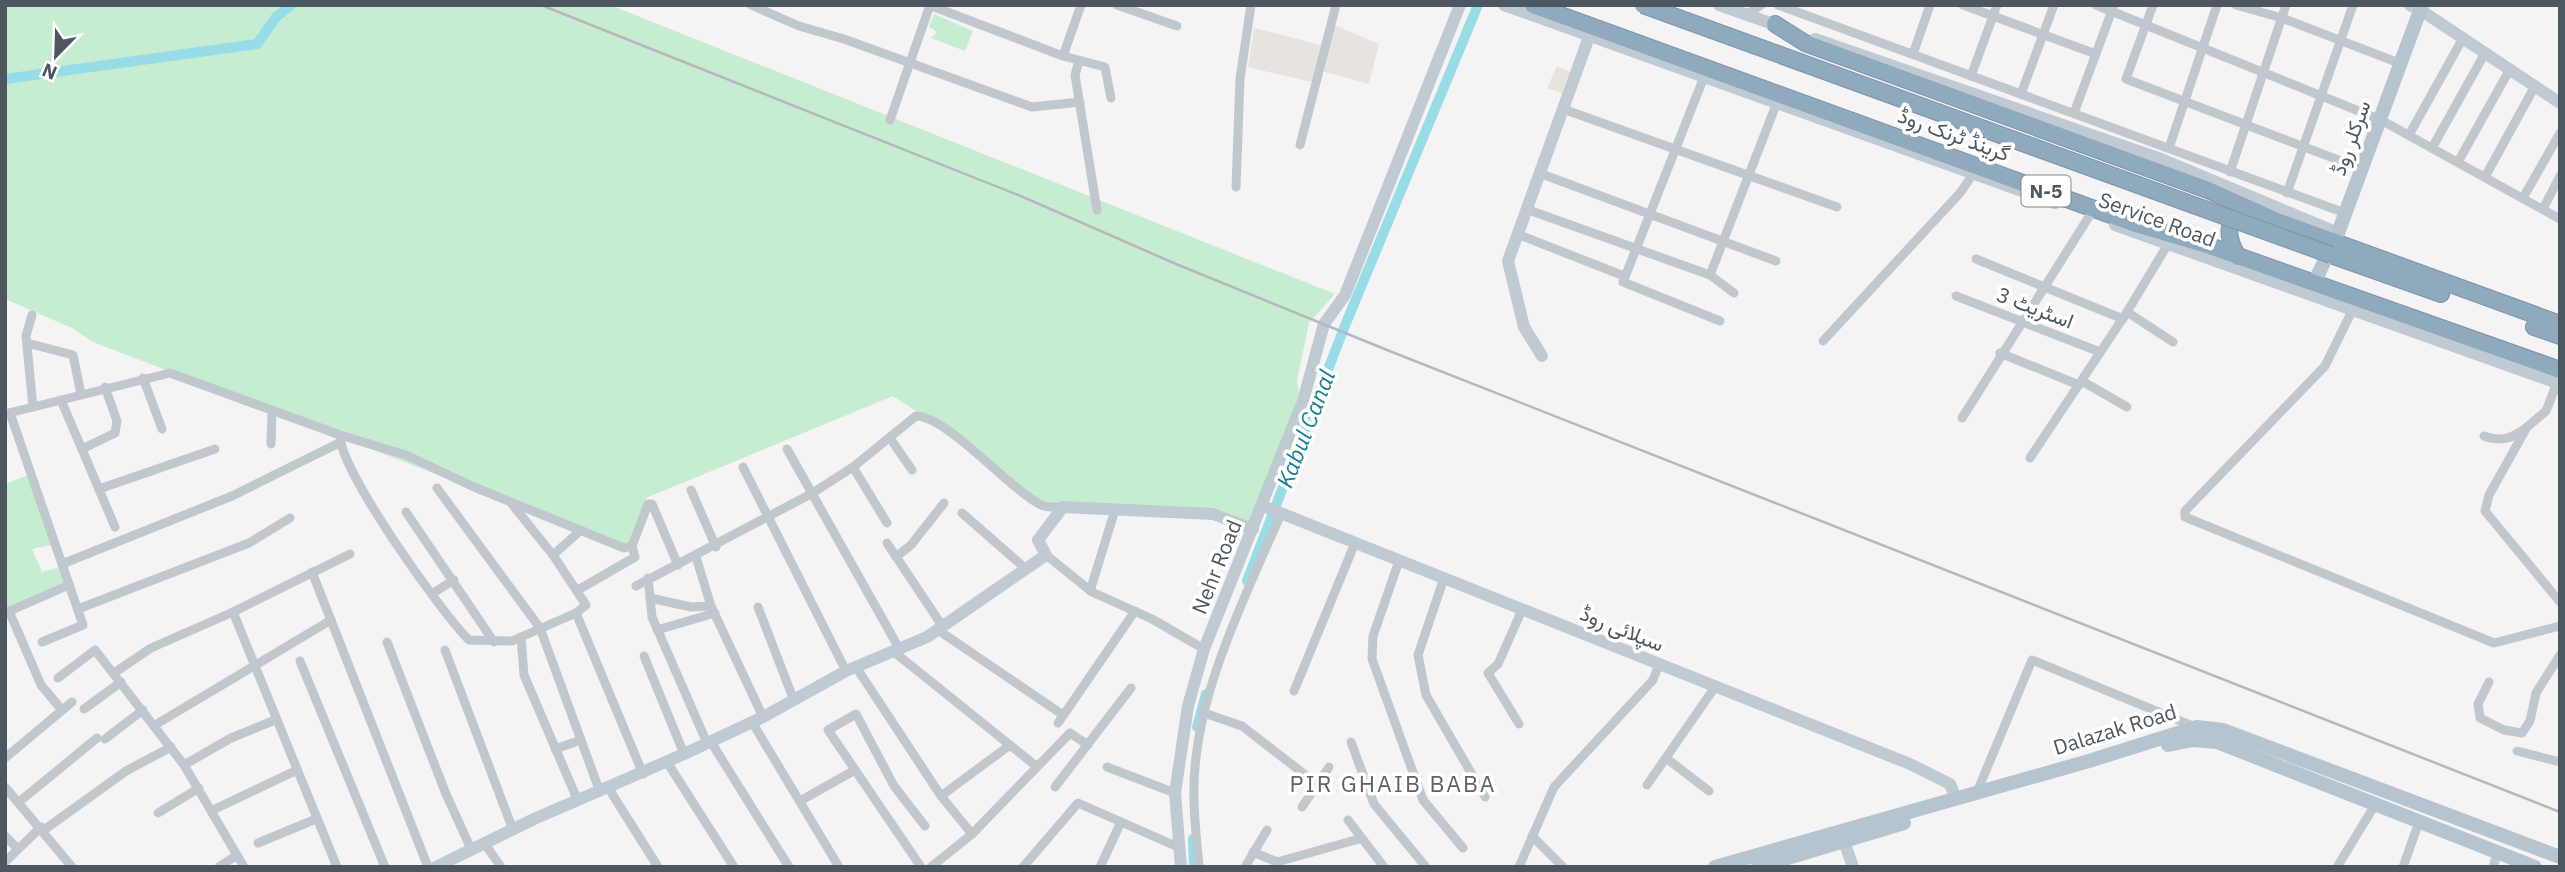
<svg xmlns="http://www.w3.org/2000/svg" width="2565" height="872" viewBox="0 0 2565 872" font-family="'IBM Plex Sans',Vazirmatn,sans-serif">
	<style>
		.commercial { fill: #e7e4df }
		.green { fill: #c6edd2 }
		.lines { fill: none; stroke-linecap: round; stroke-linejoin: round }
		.canal { stroke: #97dce7; stroke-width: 10 }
		.highway-casing { stroke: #7a94a9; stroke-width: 18 }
		.street { stroke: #c0c8ce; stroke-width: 9 }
		.secondary { stroke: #c0cad2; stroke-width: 12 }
		.primary { stroke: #b5c4ce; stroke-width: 14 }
		.highway { stroke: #8fa9bd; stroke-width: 16 }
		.rail { stroke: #b5b8bc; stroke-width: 2.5 }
		.highway-bridge-casing { stroke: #7a94a9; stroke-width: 18; stroke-linecap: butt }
		.highway-bridge { stroke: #8fa9bd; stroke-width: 16 }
		.labels { text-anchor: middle; stroke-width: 7; stroke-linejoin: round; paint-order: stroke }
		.shield { fill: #fff; stroke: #82898f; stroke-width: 2 }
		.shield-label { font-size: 19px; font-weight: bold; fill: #4c575f }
		.street-label { font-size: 21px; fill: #4c575f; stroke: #fff }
		.water-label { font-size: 23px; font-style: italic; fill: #177f90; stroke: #fff }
		.neighbourhood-label { font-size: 23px; letter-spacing: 2px; fill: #5f6367; stroke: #fff }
	</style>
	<rect width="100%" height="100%" fill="#f5f3f3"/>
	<g class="commercial">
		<polygon points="1334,25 1379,44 1369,84 1321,71"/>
		<polygon points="1254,28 1321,45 1312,82 1248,67"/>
		<polygon points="1557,66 1570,72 1562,93 1547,88"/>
	</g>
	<g class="green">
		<polygon points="5,5 610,5 1335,294 1309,323 1297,381 1299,393 1253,529 1212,514 1043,507 927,418 893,396 646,498 630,549 93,342 72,328 5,299"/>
		<polygon points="934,14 973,31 965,51 931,38 937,32 929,26"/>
		<polygon points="31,474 55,544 32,549 42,572 63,566 68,587 5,613 5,479 8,483"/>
	</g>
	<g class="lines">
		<g class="canal">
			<polyline points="5,79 257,44 276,17 291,5"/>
			<polyline points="1247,581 1344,328 1478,5"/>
			<polyline points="1197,727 1206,694"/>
			<polyline points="1193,839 1194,867"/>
		</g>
		<g class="highway-casing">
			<g id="highway">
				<polyline points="1533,5 2133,223 2204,244 2560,370"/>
				<polyline points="1775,24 1805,43 2208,190 2277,221 2560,324"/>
				<polyline points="2331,255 2441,294"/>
				<path d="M 2238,257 C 2228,240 2224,224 2240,210"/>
				<polyline points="2534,327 2560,336"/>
			</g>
		</g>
		<g class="street">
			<polyline points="751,5 799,26 844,39 1032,107 1080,102"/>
			<polyline points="929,5 1063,56 1105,67 1111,98"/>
			<polyline points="1117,5 1177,26"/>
			<polyline points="1778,5 2345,213"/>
			<polyline points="1963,5 2096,54"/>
			<polyline points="2096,5 2381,120 2560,219"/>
			<polyline points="2153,5 2126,79 2362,169"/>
			<polyline points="2236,5 2282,18 2399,63"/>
			<polyline points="1746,15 1761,5"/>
			<polyline points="1913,54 1930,5"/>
			<polyline points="1063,56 1081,5"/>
			<polyline points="1079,61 1075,75 1097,210"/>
			<polyline points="1971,76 1997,5"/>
			<polyline points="1704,77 1623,282 1720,321"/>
			<polyline points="2021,94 2054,5"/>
			<polyline points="1563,109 1837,207"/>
			<polyline points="2074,113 2114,5"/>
			<polyline points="890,120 930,5"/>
			<polyline points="2409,135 2463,38"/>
			<polyline points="1300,145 1336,5"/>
			<polyline points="2169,148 2217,5"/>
			<polyline points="2432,148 2485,53"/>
			<polyline points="2458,162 2510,69"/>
			<polyline points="2230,172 2286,5"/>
			<polyline points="1539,173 1776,261"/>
			<polyline points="2485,177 2535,86"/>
			<polyline points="1236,187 1240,79 1251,5"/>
			<polyline points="2287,193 2353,5"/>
			<polyline points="2523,198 2560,133"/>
			<polyline points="1526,209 1710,275 1734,293"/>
			<polyline points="2543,209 2560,176"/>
			<polyline points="1517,234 1624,276"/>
			<polyline points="1976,259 2123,319"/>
			<polyline points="1710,275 1776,105"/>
			<polyline points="1956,296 2100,352"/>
			<polyline points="2352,311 2325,366 2185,511 2185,517 2494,643 2560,626"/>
			<polyline points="2127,312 2173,342"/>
			<polyline points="32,315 26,336 33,407"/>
			<polyline points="1823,341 1960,193 1973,174"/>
			<polyline points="27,343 73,355 81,394"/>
			<polyline points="2000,353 2079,385"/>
			<polyline points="143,378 162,429"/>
			<polyline points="2082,381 2127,407"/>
			<polyline points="2557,383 2546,411 2527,427 2489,495 2485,511 2560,602"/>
			<polyline points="61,400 115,527"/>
			<polyline points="10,413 83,625 42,642"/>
			<polyline points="5,414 170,373 340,435 406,455 474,487 624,548 632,546 648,504 652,504 678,565"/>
			<polyline points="1962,418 2090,215"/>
			<path d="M 340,435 C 338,468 442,614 469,640 L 512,641 L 576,613 L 586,605 L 553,555 L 511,503"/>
			<path d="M 2484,436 C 2501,442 2511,439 2526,428"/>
			<polyline points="890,438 912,470"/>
			<polyline points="271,444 272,411"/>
			<polyline points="82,449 115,433 117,421 105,387"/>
			<polyline points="787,449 900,650"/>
			<polyline points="2030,458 2127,312 2168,244"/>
			<polyline points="743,467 846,671"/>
			<polyline points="853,467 887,523"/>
			<polyline points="437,488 540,628 600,792"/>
			<polyline points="99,489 215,449"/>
			<polyline points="691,490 716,547"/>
			<polyline points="406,512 494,642"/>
			<polyline points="962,513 1026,569"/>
			<polyline points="887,543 943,627"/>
			<polyline points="553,555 581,530"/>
			<polyline points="1046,555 1092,592 1152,619 1204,649"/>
			<polyline points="696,557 711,606 763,717"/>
			<polyline points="896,557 911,545 944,503"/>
			<polyline points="1399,561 1373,636 1372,659 1423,800 1463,848"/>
			<polyline points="62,564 232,496 339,443"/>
			<polyline points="312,572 428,867"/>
			<polyline points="648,578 652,617 707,743"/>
			<polyline points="1444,578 1418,655 1426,695 1485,797"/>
			<path d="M 636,586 L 811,494 L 853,467 L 916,416 C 947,416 1009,489 1041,505 C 1047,508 1056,507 1063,507"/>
			<polyline points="578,590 635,557 632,546"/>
			<polyline points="1090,591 1115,510"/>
			<polyline points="433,593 454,580"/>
			<polyline points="650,598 691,607 711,606"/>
			<polyline points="758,607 793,698"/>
			<polyline points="78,609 249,543 290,518"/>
			<polyline points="9,611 41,685 62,710"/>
			<polyline points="233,612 337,867"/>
			<polyline points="5,613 69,585"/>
			<polyline points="576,613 643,774"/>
			<polyline points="657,630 715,613"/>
			<polyline points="938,630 1063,715"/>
			<polyline points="521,637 524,675 578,801"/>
			<polyline points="387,642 446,794 472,851"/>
			<polyline points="445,650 513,830"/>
			<polyline points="894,652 1036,766"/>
			<polyline points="644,656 684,754"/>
			<polyline points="300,661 385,867"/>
			<polyline points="856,667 941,796 972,834"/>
			<polyline points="114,673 151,648 233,612 350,554"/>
			<polyline points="58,678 95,650 184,765 244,867"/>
			<polyline points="2489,682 2478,704 2480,718 2504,730 2522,733 2530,721 2536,693 2560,655"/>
			<polyline points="1294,691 1355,543"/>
			<polyline points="84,709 121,682"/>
			<polyline points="1204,713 1242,726 1317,784"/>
			<polyline points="752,722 839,867"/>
			<polyline points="1058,723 1135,611"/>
			<polyline points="1519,724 1488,673 1498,664 1522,610"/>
			<polyline points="155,725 331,620"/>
			<polyline points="105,739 143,710"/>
			<polyline points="711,742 789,867"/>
			<polyline points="1351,742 1374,804 1426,867"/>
			<polyline points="555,749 581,740"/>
			<polyline points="2517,751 2560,762"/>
			<polyline points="5,758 72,702"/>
			<polyline points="1666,758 1709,791"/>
			<polyline points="667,762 734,867"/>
			<polyline points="184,765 231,738 275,720"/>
			<polyline points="1107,767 1175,793"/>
			<polyline points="1647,785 1715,687"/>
			<polyline points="5,787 72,867"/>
			<polyline points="1055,787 1131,688"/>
			<polyline points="609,789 658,867"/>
			<polyline points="1977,792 2032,660 2195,727"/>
			<polyline points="941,796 1010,745"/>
			<polyline points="800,801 855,770"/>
			<polyline points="19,802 97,738"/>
			<polyline points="1302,807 1329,767"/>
			<polyline points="213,810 295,771"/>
			<polyline points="158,813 199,788"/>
			<polyline points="1348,820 1384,867"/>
			<polyline points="44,830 126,771 171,747"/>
			<polyline points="5,836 18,849"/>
			<polyline points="1532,836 1563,867"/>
			<polyline points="258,843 316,819"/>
			<polyline points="485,844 501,867"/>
			<polyline points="1253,852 1277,862 1359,839"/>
			<polyline points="5,862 41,827"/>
			<polyline points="219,867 237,855"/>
			<polyline points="921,867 828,730 856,714 894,786 925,826"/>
			<polyline points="931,867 972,834 1070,733 1088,745"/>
			<polyline points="1023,867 1078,803 1178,847"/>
			<polyline points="1100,867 1121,822"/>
			<path d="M 1199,867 C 1197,840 1193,813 1194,787 C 1195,695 1245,597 1281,514"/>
			<polyline points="1245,867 1267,830"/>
			<polyline points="1519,867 1554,787 1653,680 1659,664"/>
			<polyline points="2337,867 2375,805"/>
			<polyline points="2403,867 2419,822"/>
			<polyline points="2493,867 2498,852"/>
		</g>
		<g class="secondary">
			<polyline points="1504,5 2055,203"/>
			<polyline points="1719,5 1782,27"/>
			<polyline points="2410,5 2411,6"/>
			<polyline points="2419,9 2560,103"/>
			<polyline points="1815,39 2161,159 2338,233"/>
			<polyline points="2115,225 2560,384"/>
			<polyline points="1542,356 1524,327 1508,261 1589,37"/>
			<polyline points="1263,506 1910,764 1950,784 1956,799"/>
			<polyline points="1844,841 1853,867"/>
			<polyline points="436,867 534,819 684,754 763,717 846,671 927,637 1046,555 1038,540 1063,507 1213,514 1253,529"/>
			<polyline points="1181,867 1175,793 1188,706 1204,649 1303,401 1324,324 1345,295 1460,5"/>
		</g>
		<g class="primary">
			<polyline points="2314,283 2338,233 2422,5"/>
			<polyline points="2168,745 2193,740 2217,742 2535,867"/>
			<polyline points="1715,867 2089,761 2197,727 2223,730 2560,857"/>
			<polyline points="1758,867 1904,823"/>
		</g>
		<use href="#highway" class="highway"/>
		<polyline class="rail" points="541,5 1023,197 1176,264 1392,352 2560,812"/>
		<g class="highway-bridge-casing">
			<polyline id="highway-bridge" points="1643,5 2331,255"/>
		</g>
		<use href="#highway-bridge" class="highway-bridge"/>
	</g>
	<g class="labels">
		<rect class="shield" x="2021.5" y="175.5" width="49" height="31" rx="5"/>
		<g class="shield-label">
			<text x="2046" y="198">N-5</text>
		</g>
		<g class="street-label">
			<text transform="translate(1954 135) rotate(20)" y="7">گرینڈ ٹرنک روڈ</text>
			<text transform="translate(2351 138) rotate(-70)" y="7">سرکلر روڈ</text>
			<text transform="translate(2157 220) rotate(20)" y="7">Service Road</text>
			<text transform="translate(2035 308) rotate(21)" y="7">اسٹریٹ 3</text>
			<text transform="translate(1217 567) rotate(-68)" y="7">Nehr Road</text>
			<text transform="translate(1622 629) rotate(22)" y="7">سپلائی روڈ</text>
			<text transform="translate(2115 730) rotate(-17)" y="7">Dalazak Road</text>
		</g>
		<g class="water-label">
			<text transform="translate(1306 429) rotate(-69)" y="8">Kabul Canal</text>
		</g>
		<g class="neighbourhood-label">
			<text x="1393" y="792">PIR GHAIB BABA</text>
		</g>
	</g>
	<rect width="2565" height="872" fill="none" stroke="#4c575f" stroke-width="14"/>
	<g transform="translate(56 56) rotate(203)" stroke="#ffffff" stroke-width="5" paint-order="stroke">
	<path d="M0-5L12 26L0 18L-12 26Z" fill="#4c575f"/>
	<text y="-10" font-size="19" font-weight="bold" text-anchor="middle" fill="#4c575f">N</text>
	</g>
</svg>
